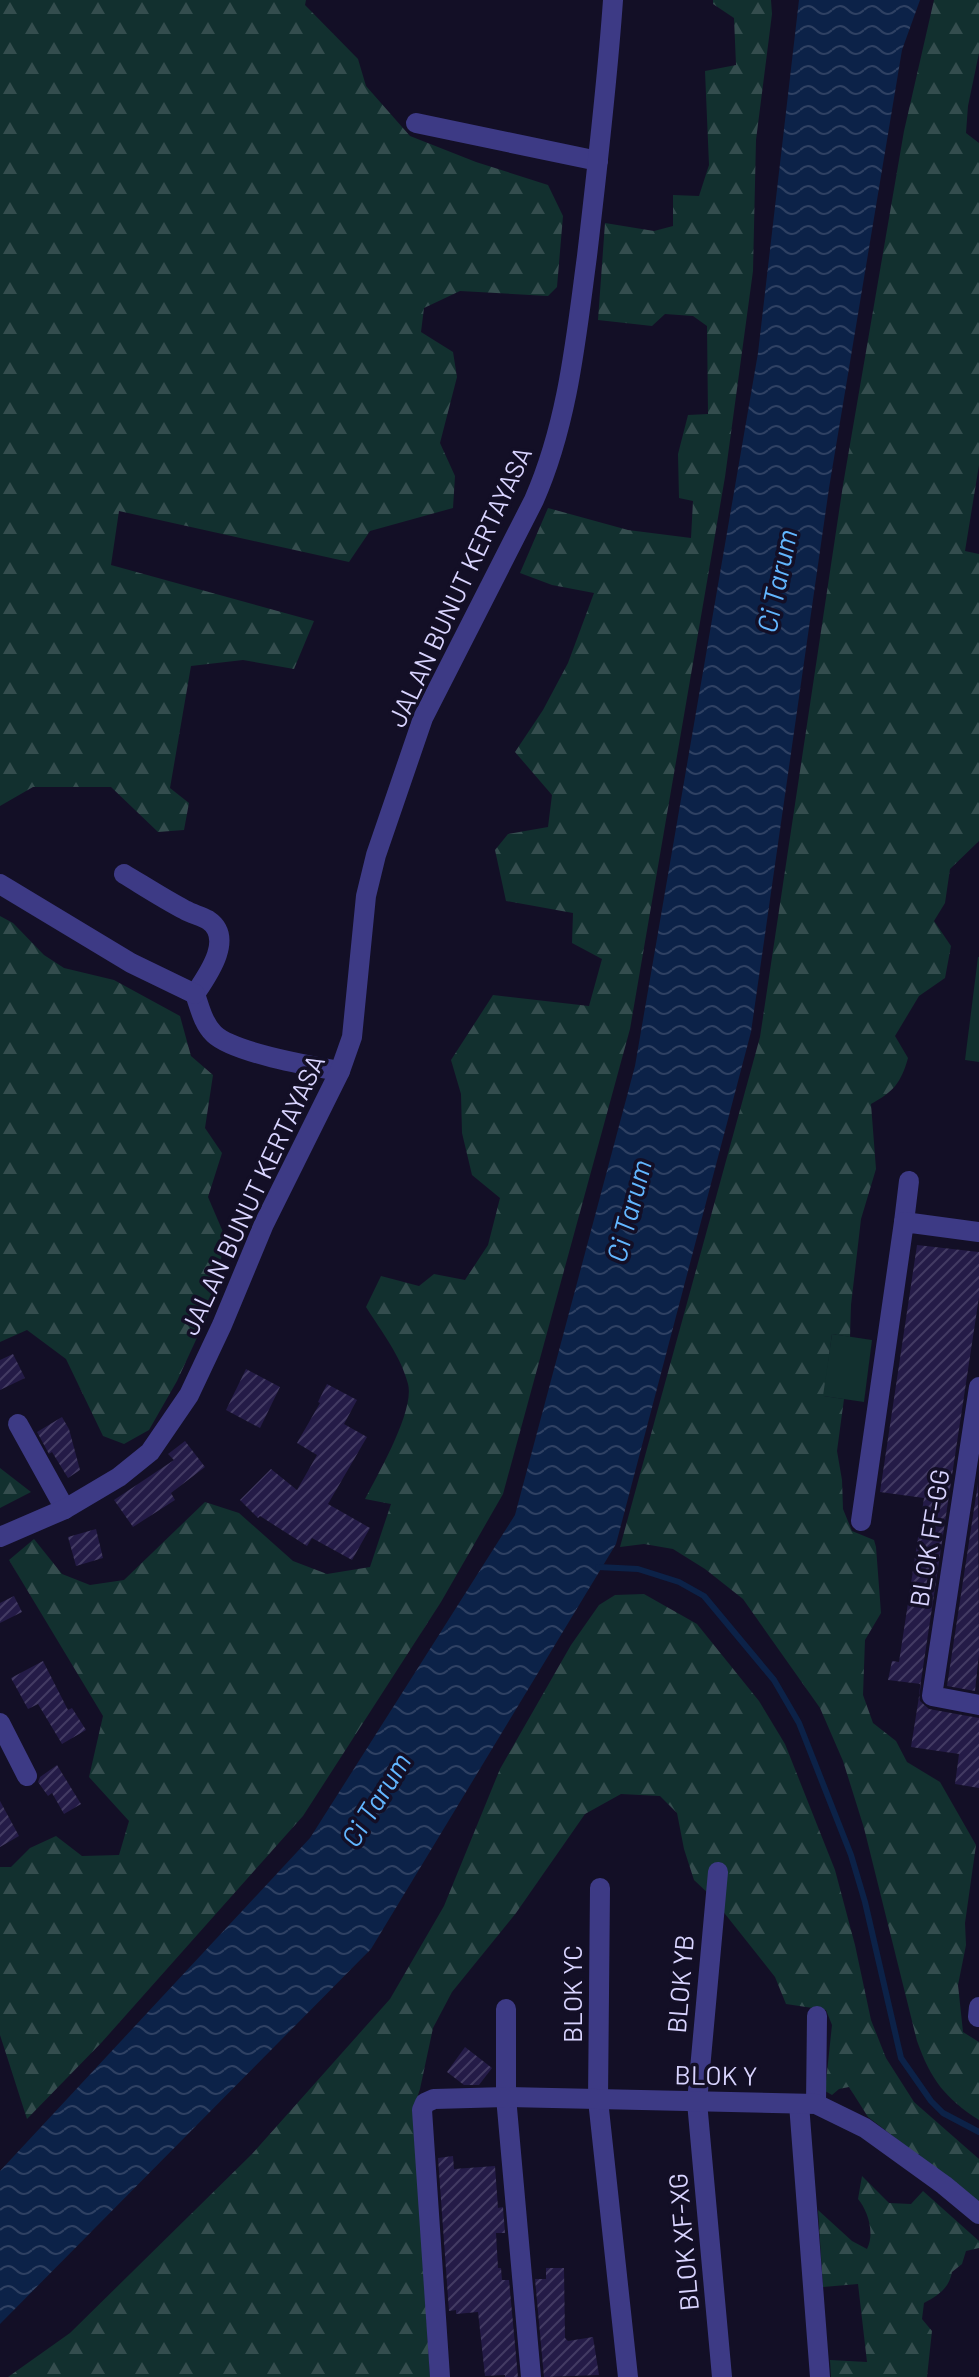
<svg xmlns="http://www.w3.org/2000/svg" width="979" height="2377" viewBox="0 0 979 2377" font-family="Barlow,sans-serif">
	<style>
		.forest { fill: url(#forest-firs) }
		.pitch { fill: #12302f }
		.water { fill: url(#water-waves) }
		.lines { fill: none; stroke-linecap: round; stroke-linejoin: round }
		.stream { stroke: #0c2248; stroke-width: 6 }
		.building { fill: url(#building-hatch) }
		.minor { stroke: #3d3a85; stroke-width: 20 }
		.labels { text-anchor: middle; stroke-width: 7; stroke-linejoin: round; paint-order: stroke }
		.street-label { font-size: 26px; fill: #d9d4ff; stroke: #130f26 }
		.water-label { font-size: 28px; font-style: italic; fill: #62b6ff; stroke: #130f26 }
	</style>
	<defs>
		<pattern id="forest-firs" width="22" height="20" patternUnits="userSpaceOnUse" patternTransform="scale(2)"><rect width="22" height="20" fill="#12302f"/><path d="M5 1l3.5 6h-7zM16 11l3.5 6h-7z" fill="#344d4e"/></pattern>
		<pattern id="water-waves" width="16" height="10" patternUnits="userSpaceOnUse" patternTransform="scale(2)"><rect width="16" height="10" fill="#0c2248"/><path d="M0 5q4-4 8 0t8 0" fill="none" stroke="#2f4163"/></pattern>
		<pattern id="building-hatch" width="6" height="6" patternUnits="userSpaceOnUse" patternTransform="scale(2)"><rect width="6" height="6" fill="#241b47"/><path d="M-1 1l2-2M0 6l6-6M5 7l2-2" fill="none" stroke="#433b63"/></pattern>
	</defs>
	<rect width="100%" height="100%" fill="#130f26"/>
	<g class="forest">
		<polygon points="0,0 306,0 305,5 358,59 366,86 410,136 476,162 548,185 563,216 557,287 548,296 460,291 424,308 421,332 453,352 457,377 440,443 455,476 453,508 370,531 349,562 119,511 111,565 314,621 294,669 243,660 191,666 170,788 189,803 184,830 158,832 111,787 33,787 0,806"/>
		<path d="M 713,0 L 771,0 L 772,14 L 756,140 L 753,271 L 725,477 L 630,1029 L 503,1494 L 441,1602 L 303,1816 L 102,2042 L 27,2119 L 0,2035 L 0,1867 L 11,1867 L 30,1848 L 56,1836 L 82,1856 L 119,1855 L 129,1821 L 89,1777 L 103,1716 L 9,1560 L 34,1539 L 62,1574 L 90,1585 L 124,1580 L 205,1502 L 239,1513 L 293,1561 L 327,1574 L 370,1567 L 391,1504 L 365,1499 C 378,1474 415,1410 408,1384 C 401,1356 381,1331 366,1307 L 381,1276 L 419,1286 L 434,1274 L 465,1280 L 488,1245 L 500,1198 L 472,1175 L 462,1133 L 461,1094 L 451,1060 L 493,995 L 589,1006 L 602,959 L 572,943 L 573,913 L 506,901 L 495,850 L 508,834 L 548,827 L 552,795 L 515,752 L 543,710 L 568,663 L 594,593 L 552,585 L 520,573 L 548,508 L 628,530 L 691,538 L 693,501 L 679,498 L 678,454 L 688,415 L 708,414 L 707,326 L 693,316 L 665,314 L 652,326 L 598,320 L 605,223 L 654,231 L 673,226 L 673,195 L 699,196 L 709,165 L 705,71 L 736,65 L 734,18 L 713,4 Z"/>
		<path d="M 934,0 L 979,0 L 979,53 L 968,106 L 966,133 L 979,143 L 979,465 L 965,551 L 979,554 L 979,841 L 950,869 L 945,903 L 934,921 L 951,946 L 945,978 L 919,996 L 895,1036 L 908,1058 C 901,1083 893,1092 871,1104 L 876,1169 L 861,1219 L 851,1305 L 850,1337 L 832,1334 L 824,1396 L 844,1399 L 837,1451 L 842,1480 L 843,1509 L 852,1531 L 874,1540 L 876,1547 L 881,1613 L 865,1640 L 863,1695 L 873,1723 L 896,1741 L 907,1762 L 940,1782 L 976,1845 L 965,1923 L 966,1945 L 958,1985 L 963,2032 L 979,2042 L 979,2120 C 945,2098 931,2080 917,2041 L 864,1828 L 843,1761 L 820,1708 L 743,1599 L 705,1569 L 673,1549 L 644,1544 L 620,1547 L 760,1037 L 843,485 L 904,131 Z"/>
		<polygon points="0,916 13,923 44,955 64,968 114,980 180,1016 191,1056 213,1075 205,1128 222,1153 208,1197 223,1232 219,1290 177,1381 149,1430 124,1444 103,1436 66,1359 27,1330 0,1342"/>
		<polygon points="0,1468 31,1492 0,1508"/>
		<polygon points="644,1594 697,1624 759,1701 785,1744 835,1870 855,1945 871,2020 886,2058 914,2102 979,2159 979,2202 868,2117 849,2087 839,2089 832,2095 825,2091 832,2025 826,2010 786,2004 775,1977 710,1895 694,1880 684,1849 677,1813 660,1796 621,1794 585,1814 516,1913 452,1992 433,2028 420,2089 414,2107 430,2377 8,2377 70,2333 252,2154 390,1999 444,1906 500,1769 571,1645 599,1605 615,1595"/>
		<path d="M 862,2176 L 889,2203 L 911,2204 L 923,2191 L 979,2241 L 979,2248 L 966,2251 L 962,2264 L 952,2272 C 949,2288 939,2295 924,2303 L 922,2319 L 932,2331 L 927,2377 L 831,2377 L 830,2360 L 867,2362 L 858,2284 L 823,2287 L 818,2210 L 852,2241 L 867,2249 C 875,2233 868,2211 858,2199 Z"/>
	</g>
	<g class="pitch">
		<polygon points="978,957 979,957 979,1062 965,1060"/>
		<polygon points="832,1334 872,1340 864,1402 823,1396"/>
	</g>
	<polygon class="water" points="799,0 920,0 902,50 829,488 751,1032 616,1544 371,1949 0,2324 0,2171 310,1838 515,1515 635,1066 758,353"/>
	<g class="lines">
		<polyline class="stream" points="598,1567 638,1569 679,1582 704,1596 774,1680 799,1723 851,1855 865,1902 901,2058 931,2101 943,2113 979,2132"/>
	</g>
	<g class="building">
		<polygon points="917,1245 979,1252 979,1297 919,1694 920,1701 929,1709 979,1718 979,1788 955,1784 959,1754 911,1747 921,1684 888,1680 892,1661 899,1662 924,1498 880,1492"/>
		<polygon points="13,1354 25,1378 0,1390 0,1360"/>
		<polygon points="246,1369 280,1387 260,1428 226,1410"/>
		<polygon points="327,1384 357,1400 344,1424 367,1437 328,1504 370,1528 352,1560 312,1538 307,1546 260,1516 258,1518 240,1500 271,1469 297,1490 317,1455 297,1443 320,1403 318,1402"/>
		<polygon points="62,1417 69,1429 80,1470 68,1478 52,1452 49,1454 37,1432"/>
		<polygon points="185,1441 205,1467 171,1493 175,1500 133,1527 114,1500 174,1460 168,1454"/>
		<polygon points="978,1483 979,1654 975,1691 947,1686"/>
		<polygon points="96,1529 103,1558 76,1566 68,1537"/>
		<polygon points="14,1596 22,1612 0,1623 0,1603"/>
		<polygon points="43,1661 68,1710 72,1708 86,1730 62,1744 38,1704 28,1709 11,1678"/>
		<polygon points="57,1765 81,1804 64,1814 52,1793 48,1796 38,1782 40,1777"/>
		<polygon points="0,1801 19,1836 0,1847"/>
		<polygon points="465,2047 492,2068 479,2085 464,2085 447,2072"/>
		<polygon points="453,2156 454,2169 495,2166 498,2208 503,2207 505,2233 496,2233 498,2268 501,2268 502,2280 509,2280 518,2377 505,2377 505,2375 485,2376 478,2312 456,2314 456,2310 449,2311 438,2158"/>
		<polygon points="546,2268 564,2268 565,2338 568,2341 593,2337 599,2375 544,2377 535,2279 546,2279"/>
	</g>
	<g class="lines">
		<g class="minor">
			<polyline points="416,123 598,161"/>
			<path d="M 124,874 C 144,886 164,899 185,910 C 192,914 201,916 208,920 C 235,938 207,976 195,994 C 200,1008 203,1023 214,1034 C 234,1053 311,1066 340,1071"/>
			<polyline points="0,884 131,963 195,994"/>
			<polyline points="904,1222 909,1181"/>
			<polyline points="979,1387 932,1696 979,1705"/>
			<polyline points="18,1424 65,1509"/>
			<polyline points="861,1521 904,1222 979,1232"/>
			<path d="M 0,1537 L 65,1509 L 119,1477 L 150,1452 L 189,1395 L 222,1325 L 264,1224 L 340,1071 L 352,1037 L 366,896 L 376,855 L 423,718 L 534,500 C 568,423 576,338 587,256 C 597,170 607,86 613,0"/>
			<polyline points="0,1723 27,1776"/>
			<polyline points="718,1872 697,2102 722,2377"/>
			<polyline points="600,1888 598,2100 628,2377"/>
			<polyline points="506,2009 506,2097 531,2377"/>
			<polyline points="978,2017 979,2007"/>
			<polyline points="799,2104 820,2377"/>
			<polyline points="816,2104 817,2016"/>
			<polyline points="440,2377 422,2110 425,2103 434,2099 506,2097 816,2104 865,2128 944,2185 979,2214"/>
		</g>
	</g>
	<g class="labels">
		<g class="street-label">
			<text transform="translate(460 587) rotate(-65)" y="9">JALAN BUNUT KERTAYASA</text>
			<text transform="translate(253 1195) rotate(-65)" y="9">JALAN BUNUT KERTAYASA</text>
			<text transform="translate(930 1538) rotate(-81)" y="9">BLOK FF-GG</text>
			<text transform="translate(681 1984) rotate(-85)" y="9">BLOK YB</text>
			<text transform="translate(573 1994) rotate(-90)" y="9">BLOK YC</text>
			<text transform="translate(716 2076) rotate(1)" y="9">BLOK Y</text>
			<text transform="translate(684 2242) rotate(-95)" y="9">BLOK XF-XG</text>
		</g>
		<g class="water-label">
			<text transform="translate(777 581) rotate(-78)" y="10">Ci Tarum</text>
			<text transform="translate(629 1211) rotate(-75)" y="10">Ci Tarum</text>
			<text transform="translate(376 1800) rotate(-58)" y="10">Ci Tarum</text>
		</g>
	</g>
</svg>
